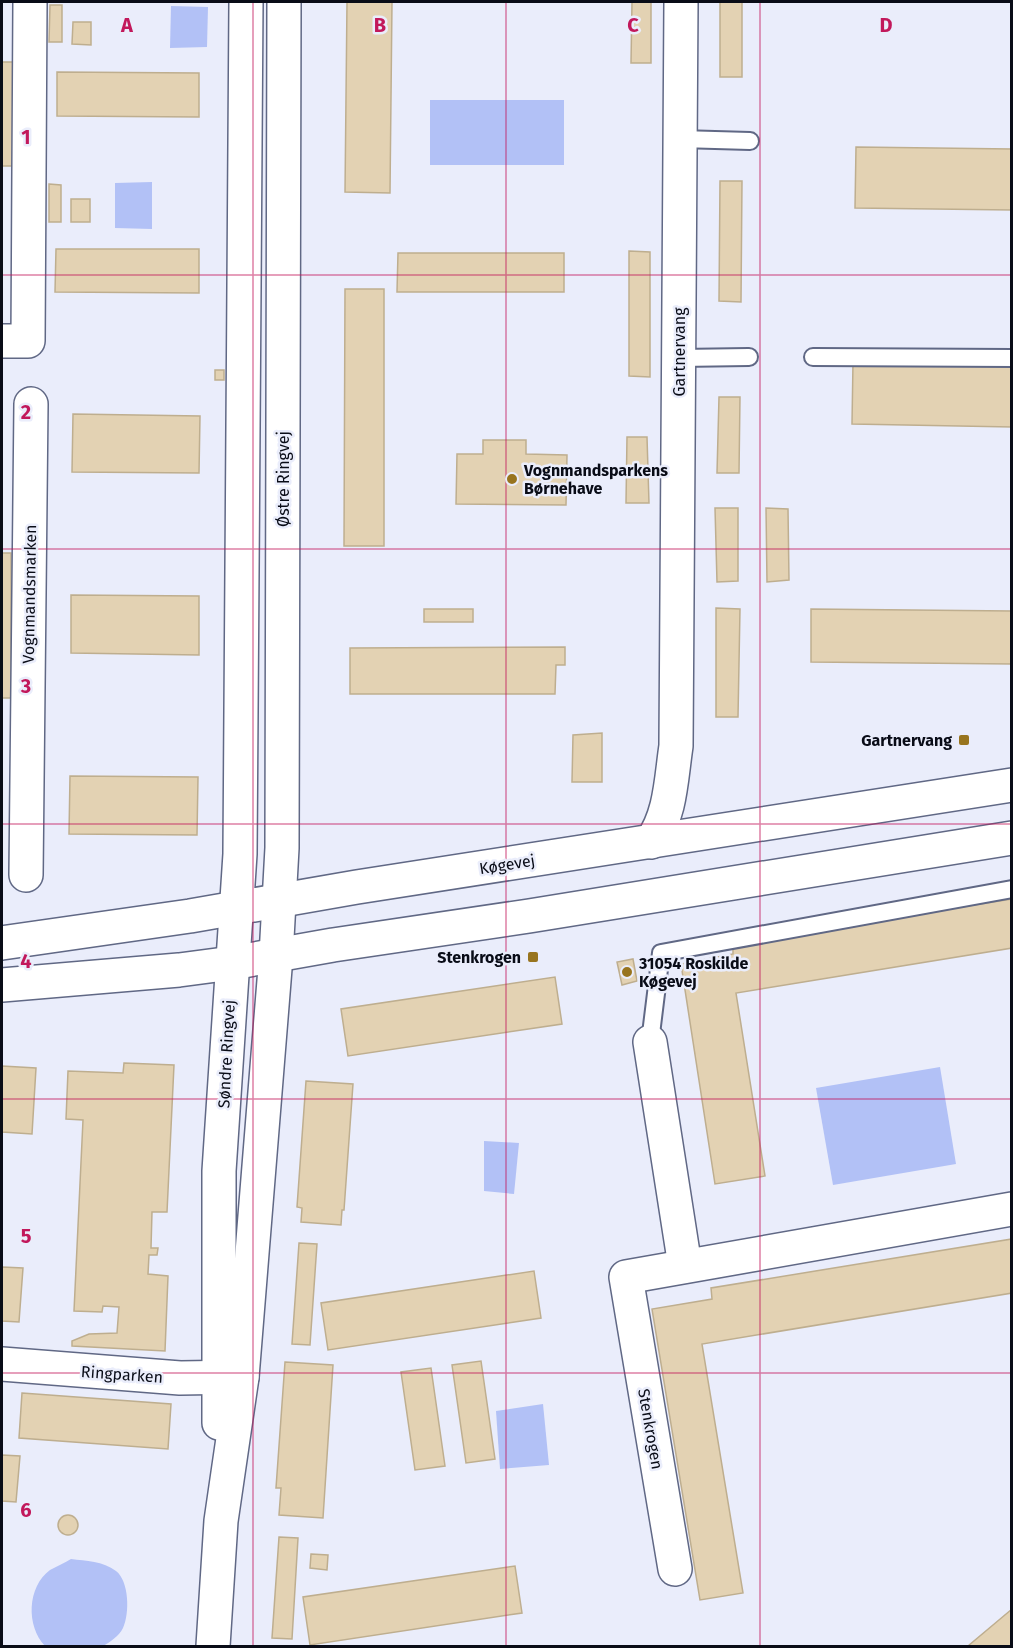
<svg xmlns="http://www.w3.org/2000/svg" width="1013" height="1648" viewBox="0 0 1013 1648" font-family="'Fira Sans',sans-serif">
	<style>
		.green { fill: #b2c1f6 }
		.building { fill: #e3d2b3; stroke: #beae8f; stroke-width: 1.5 }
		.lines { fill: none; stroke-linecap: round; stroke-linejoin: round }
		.service-casing { stroke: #606885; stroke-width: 20 }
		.minor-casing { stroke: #606885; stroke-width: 36 }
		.tertiary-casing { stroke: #606885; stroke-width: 36 }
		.primary-casing { stroke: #606885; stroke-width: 36 }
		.service { stroke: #fff; stroke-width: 16 }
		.minor { stroke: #fff; stroke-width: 33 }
		.tertiary { stroke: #fff; stroke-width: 33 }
		.primary { stroke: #fff; stroke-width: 33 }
		.grid { fill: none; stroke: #c2185b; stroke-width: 1.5; stroke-opacity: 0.55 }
		.poi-dot { fill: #98741e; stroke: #eaedfb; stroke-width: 2 }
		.labels { text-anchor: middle; stroke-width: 5; stroke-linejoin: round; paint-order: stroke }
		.street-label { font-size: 16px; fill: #090c17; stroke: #eaedfb }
		.poi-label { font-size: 16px; font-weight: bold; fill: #090c17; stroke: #eaedfb; text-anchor: start }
		.grid-label { font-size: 20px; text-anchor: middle; font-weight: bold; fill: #c2185b; stroke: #eaedfb; stroke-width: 5; stroke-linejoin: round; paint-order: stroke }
	</style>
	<rect width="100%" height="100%" fill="#eaedfb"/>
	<g class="green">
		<polygon points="171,6 208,7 207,47 170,48"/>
		<rect x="430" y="100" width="134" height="65"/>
		<polygon points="152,182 152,229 115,228 115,183"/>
		<polygon points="940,1067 956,1164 833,1185 816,1088"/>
		<polygon points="484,1141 519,1143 514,1194 484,1191"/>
		<polygon points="543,1404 549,1465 500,1469 496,1411"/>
		<path d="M 71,1559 C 86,1561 103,1561 116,1571 C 129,1581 130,1613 123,1628 C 119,1636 110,1642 103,1646 L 45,1646 C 26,1626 27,1587 50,1570 C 57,1566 65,1563 71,1559 Z"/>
	</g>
	<g class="building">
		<polygon points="347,2 392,2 390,193 345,192"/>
		<polygon points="632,2 651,2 651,63 631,63"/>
		<rect x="720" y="2" width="22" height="75"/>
		<polygon points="50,5 62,5 62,42 49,42"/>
		<polygon points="73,22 91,22 91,45 72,44"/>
		<rect x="2" y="62" width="11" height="104"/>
		<polygon points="57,72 199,73 199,117 57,116"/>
		<polygon points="856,147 1012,149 1012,210 855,208"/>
		<polygon points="720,181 742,181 741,302 719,301"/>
		<polygon points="49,184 61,185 61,222 49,222"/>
		<rect x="71" y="199" width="19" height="23"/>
		<polygon points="56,249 199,249 199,293 55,292"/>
		<polygon points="629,251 650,252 650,377 629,376"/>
		<polygon points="398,253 564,253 564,292 397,292"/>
		<polygon points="345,289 384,289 384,546 344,546"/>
		<polygon points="853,362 1012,364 1012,427 852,424"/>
		<rect x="215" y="370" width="9" height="10"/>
		<polygon points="719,397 740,397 739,473 717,473"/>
		<polygon points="73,414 200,416 199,473 72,472"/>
		<polygon points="627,437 647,437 649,503 626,503"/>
		<polygon points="483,440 526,440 526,454 567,455 566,505 456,504 457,454 483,454"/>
		<polygon points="715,508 738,508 738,581 717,582"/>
		<polygon points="766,508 788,509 789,580 767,582"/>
		<rect x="2" y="553" width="9" height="145"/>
		<polygon points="71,595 199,596 199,655 71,653"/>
		<polygon points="716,608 740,609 738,717 716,717"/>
		<rect x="424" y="609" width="49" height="13"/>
		<polygon points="811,609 1012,611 1012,664 811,662"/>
		<polygon points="565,647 565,665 556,665 555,694 350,694 350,648"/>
		<polygon points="602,733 602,782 572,782 573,735"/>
		<polygon points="70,776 198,777 197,835 69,834"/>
		<polygon points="1012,899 1012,948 736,993 765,1176 715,1184 681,964 733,954 733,943"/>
		<polygon points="633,959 637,981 622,985 617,962"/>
		<polygon points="555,977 562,1024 348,1056 341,1009"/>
		<polygon points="124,1063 174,1065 167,1212 152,1212 151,1248 158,1248 157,1255 149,1255 148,1274 168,1276 165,1351 72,1346 72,1341 89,1334 117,1333 119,1307 103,1306 102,1312 74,1311 83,1120 66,1119 68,1071 123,1073"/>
		<polygon points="2,1066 36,1068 32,1134 2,1132"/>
		<polygon points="306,1081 353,1084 344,1210 342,1210 341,1225 301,1222 302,1208 297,1207"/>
		<polygon points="1012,1239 1012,1293 702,1344 743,1593 700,1600 652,1309 712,1299 711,1288"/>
		<polygon points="299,1243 317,1244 310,1345 292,1344"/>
		<polygon points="2,1267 23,1268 19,1322 2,1321"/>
		<polygon points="534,1271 541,1318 328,1350 321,1303"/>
		<polygon points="481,1361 495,1459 466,1463 452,1365"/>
		<polygon points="285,1362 333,1365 323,1518 279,1515 281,1488 276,1488"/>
		<polygon points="431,1368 445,1466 415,1470 401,1372"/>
		<polygon points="22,1393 171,1404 168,1449 19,1438"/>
		<polygon points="2,1455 20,1456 16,1502 2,1501"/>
		<circle cx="68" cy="1525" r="10"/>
		<polygon points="279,1537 298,1538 292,1639 272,1638"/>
		<polygon points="311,1554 328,1555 327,1570 310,1568"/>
		<polygon points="515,1566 522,1613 310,1645 303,1597"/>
		<polygon points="1012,1609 1012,1646 968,1646"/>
	</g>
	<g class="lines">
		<g class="service-casing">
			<g id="service">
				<polyline points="680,139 750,141"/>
				<polyline points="813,357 1012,358"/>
				<polyline points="679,358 749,357"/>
				<polyline points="650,1042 661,953 1012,889"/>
			</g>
		</g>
		<g class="minor-casing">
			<g id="minor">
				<polyline points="2,341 28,341 30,2"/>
				<path d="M 651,842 C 671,814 671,779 676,746 L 681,2"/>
				<polyline points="26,875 31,404"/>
				<polyline points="650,1042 685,1266"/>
				<polyline points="2,1364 180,1378 242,1377"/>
				<polyline points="675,1569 626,1277 1012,1209"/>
			</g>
		</g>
		<g class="tertiary-casing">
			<g id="tertiary">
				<polyline points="2,943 190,916 357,887 1012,785"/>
				<polyline points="2,985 179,970 232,963 333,945 529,916 1012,838"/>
			</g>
		</g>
		<g class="primary-casing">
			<g id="primary">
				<polyline points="219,1423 219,1171 240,854 246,2"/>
				<polyline points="213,1646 221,1521 242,1377 276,956 282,848 284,2"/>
			</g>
		</g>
		<use href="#service" class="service"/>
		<use href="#minor" class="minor"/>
		<use href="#tertiary" class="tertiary"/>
		<use href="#primary" class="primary"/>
	</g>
	<path class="grid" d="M 253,2 L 253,1646M 506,2 L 506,1646M 760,2 L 760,1646M 2,275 L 1012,275M 2,549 L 1012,549M 2,824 L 1012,824M 2,1099 L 1012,1099M 2,1373 L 1012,1373"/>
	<g class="poi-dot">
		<circle cx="512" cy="479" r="6"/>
		<rect x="958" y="734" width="12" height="12" rx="3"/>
		<rect x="527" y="951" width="12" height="12" rx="3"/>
		<circle cx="627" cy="972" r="6"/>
	</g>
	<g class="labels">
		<g class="street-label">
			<text transform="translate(679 352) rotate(-90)" y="6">Gartnervang</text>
			<text transform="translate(283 479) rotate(-90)" y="6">Østre Ringvej</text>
			<text transform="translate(29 594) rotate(-89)" y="6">Vognmandsmarken</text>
			<text transform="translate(507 864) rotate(-9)" y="6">Køgevej</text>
			<text transform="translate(226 1054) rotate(-87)" y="6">Søndre Ringvej</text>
			<text transform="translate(122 1374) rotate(4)" y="6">Ringparken</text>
			<text transform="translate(651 1429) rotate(80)" y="6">Stenkrogen</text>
		</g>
		<g class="poi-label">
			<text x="524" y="476">Vognmandsparkens<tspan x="524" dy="18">Børnehave</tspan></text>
			<text x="952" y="746" text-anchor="end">Gartnervang</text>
			<text x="521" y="963" text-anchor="end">Stenkrogen</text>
			<text x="639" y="969">31054 Roskilde<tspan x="639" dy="18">Køgevej</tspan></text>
		</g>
	</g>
	<g class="grid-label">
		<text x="127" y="32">A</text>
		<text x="380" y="32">B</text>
		<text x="633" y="32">C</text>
		<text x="886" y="32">D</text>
		<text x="26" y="144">1</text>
		<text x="26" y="419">2</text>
		<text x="26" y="693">3</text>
		<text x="26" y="968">4</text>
		<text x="26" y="1243">5</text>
		<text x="26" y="1517">6</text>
	</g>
	<rect width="1013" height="1648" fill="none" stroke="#090c17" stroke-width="6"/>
</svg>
